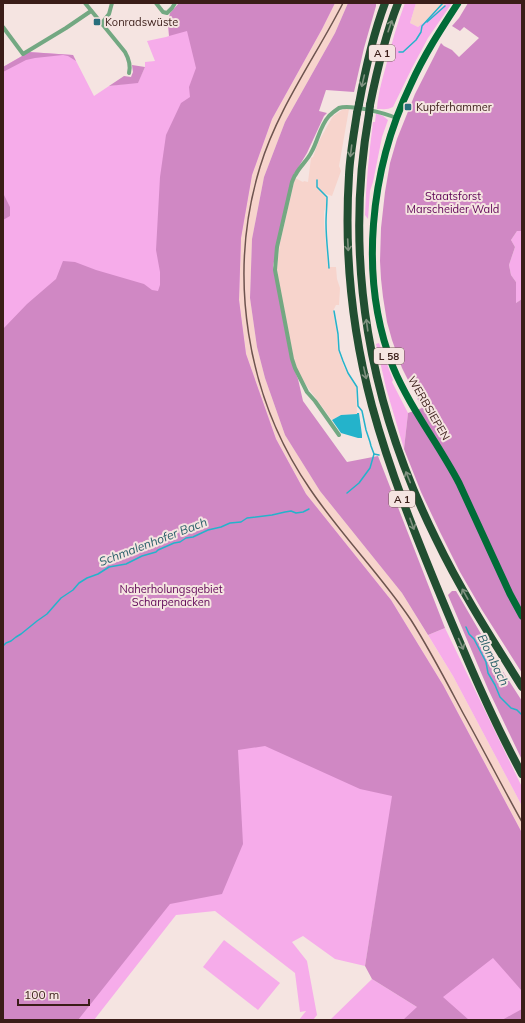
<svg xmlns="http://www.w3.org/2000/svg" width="525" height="1023" viewBox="0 0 525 1023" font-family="Mulish,sans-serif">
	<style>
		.built { fill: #f7d4cc }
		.green { fill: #f6acea }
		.forest { fill: #d088c4 }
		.water { fill: #24b3cb }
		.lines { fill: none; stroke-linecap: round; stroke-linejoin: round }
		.stream { stroke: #24b3cb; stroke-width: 1.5 }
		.street { stroke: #73a882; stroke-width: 4 }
		.primary { stroke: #016c37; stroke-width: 7 }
		.highway { stroke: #214e31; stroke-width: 8 }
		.rail { stroke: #6e544f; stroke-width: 1.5 }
		.highway-bridge { stroke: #214e31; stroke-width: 8 }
		.oneway { stroke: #809280 }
		.poi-dot { fill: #286e7c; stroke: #f5e4e1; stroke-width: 1.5 }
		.labels { text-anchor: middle; stroke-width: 4; stroke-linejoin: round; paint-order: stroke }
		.shield { fill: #f5e4e1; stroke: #725954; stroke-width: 1 }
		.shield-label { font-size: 10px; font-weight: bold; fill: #3a1d18 }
		.poi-label { font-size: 11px; fill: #3a1d18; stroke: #f5e4e1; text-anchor: start }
		.park-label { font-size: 11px; fill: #5e0456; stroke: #f5e4e1 }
		.street-label { font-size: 11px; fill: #3a1d18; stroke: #f5e4e1 }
		.water-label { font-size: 12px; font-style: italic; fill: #2a606a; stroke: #f5e4e1 }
	</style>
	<rect width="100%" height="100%" fill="#f5e4e1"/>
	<g class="built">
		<polygon points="335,3 348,3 335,33 285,122 264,177 252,239 250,298 257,347 265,378 285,435 320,491 402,593 453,676 522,806 522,833 443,685 391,600 306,494 276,439 246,354 239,300 241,238 252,175 272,119 322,29"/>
		<polygon points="416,3 447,3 418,27 410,23"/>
		<polygon points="345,109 349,109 339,166 341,171 332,196 323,193 326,197 326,206 324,212 324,224 328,267 336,267 337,279 340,288 339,305 336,305 333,311 337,334 338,350 344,367 356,387 357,414 341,415 332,420 306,385 299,374 294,360 279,284 277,269 280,243 295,178 303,182 304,181 308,182 311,158 313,157 318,143 324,132 333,116 342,110"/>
	</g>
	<g class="green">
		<polygon points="179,3 335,3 322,29 272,119 252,175 241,238 239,300 246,354 276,439 306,494 391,600 443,685 522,833 522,1020 330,1020 372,979 417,1007 389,820 365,966 335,959 303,936 292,942 307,961 317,1015 313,1020 299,1020 306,1011 300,1012 295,973 215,911 176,915 94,1020 3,1020 3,67 29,52 73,55 94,96 109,86 138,82 145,67 145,62 155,61 147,41 166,37 169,36 168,22"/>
		<path d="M 405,3 L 416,3 L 410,23 L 418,27 L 447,3 L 452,3 L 428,38 L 412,68 L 393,107 C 388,110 383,109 377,109 C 378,94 382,80 386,66 C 391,45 397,24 405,3 Z"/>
		<path d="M 376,113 L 383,116 L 388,120 L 382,137 L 373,182 L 370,191 L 368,219 L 365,215 C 366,184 369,153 373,122 L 375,122 Z"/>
		<polygon points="517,231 522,231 522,299 516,303 516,282 511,275 509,265 515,247 511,240"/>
		<polygon points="379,343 393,380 392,382 408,413 404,449 386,388 376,344"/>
		<polygon points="445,628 522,787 522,806 453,676 428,635"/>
		<polygon points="224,940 280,983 258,1010 203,967"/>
	</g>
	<g class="forest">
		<polygon points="179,3 335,3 322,29 272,119 252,175 241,238 239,300 246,354 276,439 306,494 391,600 443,685 522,833 522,991 493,958 443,997 469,1020 403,1020 417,1007 372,979 365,966 392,796 360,789 265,746 238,750 243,844 222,894 170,904 78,1020 3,1020 3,329 27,304 56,279 63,261 75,262 96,270 144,284 152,290 158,291 160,285 160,272 156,250 160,177 166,135 181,103 190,97 189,87 196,68 187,31 169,36 168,22 170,13"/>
		<polygon points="348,3 376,3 376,6 364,48 354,92 326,90 319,111 327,113 324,116 307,153 293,176 273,266 291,361 298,379 303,401 347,462 378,456 445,628 428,635 402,593 320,491 285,435 265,378 257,347 250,298 252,239 264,177 285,122 335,33"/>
		<polygon points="468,3 522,3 522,231 517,231 511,240 515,247 509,265 511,275 516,282 516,303 522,299 522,673 482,610 460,572 440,532 421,492 404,449 408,413 422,408 402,368 392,340 387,322 383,297 381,279 380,261 381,228 385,192 390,163 397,139 415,94 441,43 444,46 452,50 459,57 479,38 464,27 460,31 452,26 459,18"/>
		<polygon points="29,52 73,55 76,61 68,56 63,55 35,58 26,60 3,72 3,67"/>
		<polygon points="132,65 145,67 138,83 109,86 124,76 131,77 133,72"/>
		<polygon points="3,183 4,195 10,207 10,216 3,220"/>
		<polygon points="452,591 456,591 459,596 502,670 522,701 522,760 488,689 448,595"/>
		<polygon points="522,1009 522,1020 502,1020"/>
	</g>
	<polygon class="water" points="357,413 359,413 362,435 362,438 358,438 341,433 332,420 341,415 357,414"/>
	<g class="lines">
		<g class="stream">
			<polyline points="427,22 445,6"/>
			<polyline points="399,52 403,52 416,40 421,32 422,26 443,3"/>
			<path d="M 317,180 L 317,187 L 327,197 C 327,206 326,214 326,223 C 326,238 328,253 329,268"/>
			<polyline points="334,311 338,334 339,350 343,361 348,373 357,387 358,406 362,411 366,430 370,442 371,446 374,454 379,455"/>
			<polyline points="347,493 359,483 370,468 374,454"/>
			<polyline points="466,627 469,634 474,639 486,662 488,673 495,685 500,697 511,708 517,710 522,715"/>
			<polyline points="3,646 6,643 11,641 16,637 21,634 37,621 47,614 61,598 73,590 79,583 87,578 98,574 109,567 126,564 142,556 156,552 158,550 174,543 180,542 186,538 193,537 208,530 221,527 230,523 241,522 247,518 272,515 285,512 291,511 296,513 303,512 309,509"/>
		</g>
		<g class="street">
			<path d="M 85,3 L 125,52 C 129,59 131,65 129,73"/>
			<polyline points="156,3 163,12 167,13 172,8 175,3"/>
			<polyline points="102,23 109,14 112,3"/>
			<polyline points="3,27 23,54 66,28 91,11"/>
			<path d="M 339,435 L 315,401 L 307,392 L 295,368 L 292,359 L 275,270 L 277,247 L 292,182 C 293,180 294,176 296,174 C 300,166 308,160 312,151 C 318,140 320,126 329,116 C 332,113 336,110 339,108 C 350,104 385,113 396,118"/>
		</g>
		<path class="primary" d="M 458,3 C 441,29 424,55 411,84 C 370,169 358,278 393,367 C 410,408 438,443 459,483 L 510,594 L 522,616"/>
		<g class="highway">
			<path d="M 359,104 C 365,71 373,35 385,3"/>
			<path d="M 370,105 C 377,70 385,36 398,3"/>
			<path d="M 357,113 C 354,133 350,154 349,175 C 344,253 352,331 372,406 C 390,472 415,534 441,597 C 466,657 491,717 522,774"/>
			<path d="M 369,114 C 343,262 370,406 436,539 C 461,591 492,639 522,687"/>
		</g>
		<path class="rail" d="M 343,3 C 315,58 278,108 260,167 C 227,275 246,396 310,489 C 341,535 380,574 411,620 C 430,650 446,681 463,713 C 483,749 502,786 522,822"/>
		<g class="highway-bridge">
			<polyline points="357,113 359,104"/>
			<polyline points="369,114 370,105"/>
		</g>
	</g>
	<defs><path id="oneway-shaft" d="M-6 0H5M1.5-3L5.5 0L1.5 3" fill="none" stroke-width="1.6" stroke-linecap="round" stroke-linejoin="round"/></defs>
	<g class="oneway">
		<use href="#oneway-shaft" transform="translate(390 26) rotate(-71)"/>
		<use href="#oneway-shaft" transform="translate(363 81) rotate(103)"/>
		<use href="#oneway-shaft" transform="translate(351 151) rotate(97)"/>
		<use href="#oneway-shaft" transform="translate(348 245) rotate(87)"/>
		<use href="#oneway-shaft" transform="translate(367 325) rotate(-98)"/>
		<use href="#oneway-shaft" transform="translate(365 373) rotate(77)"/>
		<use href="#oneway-shaft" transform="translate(408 477) rotate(-112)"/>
		<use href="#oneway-shaft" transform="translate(412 524) rotate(70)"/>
		<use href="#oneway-shaft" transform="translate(465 594) rotate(-119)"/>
		<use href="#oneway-shaft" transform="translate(461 644) rotate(66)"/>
	</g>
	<g class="poi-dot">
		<rect x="93" y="18" width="8" height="8" rx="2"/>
		<rect x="404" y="103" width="8" height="8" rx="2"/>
	</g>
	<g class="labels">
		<g class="shield">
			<rect x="369" y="45" width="26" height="16" rx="3"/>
			<rect x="374" y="348" width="30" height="16" rx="3"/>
			<rect x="389" y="491" width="26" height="16" rx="3"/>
		</g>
		<g class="shield-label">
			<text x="382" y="57">A 1</text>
			<text x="389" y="360">L 58</text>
			<text x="402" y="503">A 1</text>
		</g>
		<g class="poi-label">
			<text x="105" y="26">Konradswüste</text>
			<text x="416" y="111">Kupferhammer</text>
		</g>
		<g class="park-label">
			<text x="453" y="200">Staatsforst<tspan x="453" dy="13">Marscheider Wald</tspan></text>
			<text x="171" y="593">Naherholungsgebiet<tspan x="171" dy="13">Scharpenacken</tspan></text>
		</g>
		<g class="street-label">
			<text transform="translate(429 408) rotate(60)" y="4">WERBSIEPEN</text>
		</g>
		<g class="water-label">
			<text transform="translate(153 542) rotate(-21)" y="4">Schmalenhofer Bach</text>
			<text transform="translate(493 660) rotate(64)" y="4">Blombach</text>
		</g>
	</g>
	<rect width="525" height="1023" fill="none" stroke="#3a1d18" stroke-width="8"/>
	<path d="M18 999v6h71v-6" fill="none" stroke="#3a1d18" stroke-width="2"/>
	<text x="24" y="999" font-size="12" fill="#3a1d18" stroke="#f5e4e1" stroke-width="3" paint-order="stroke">100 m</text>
</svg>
